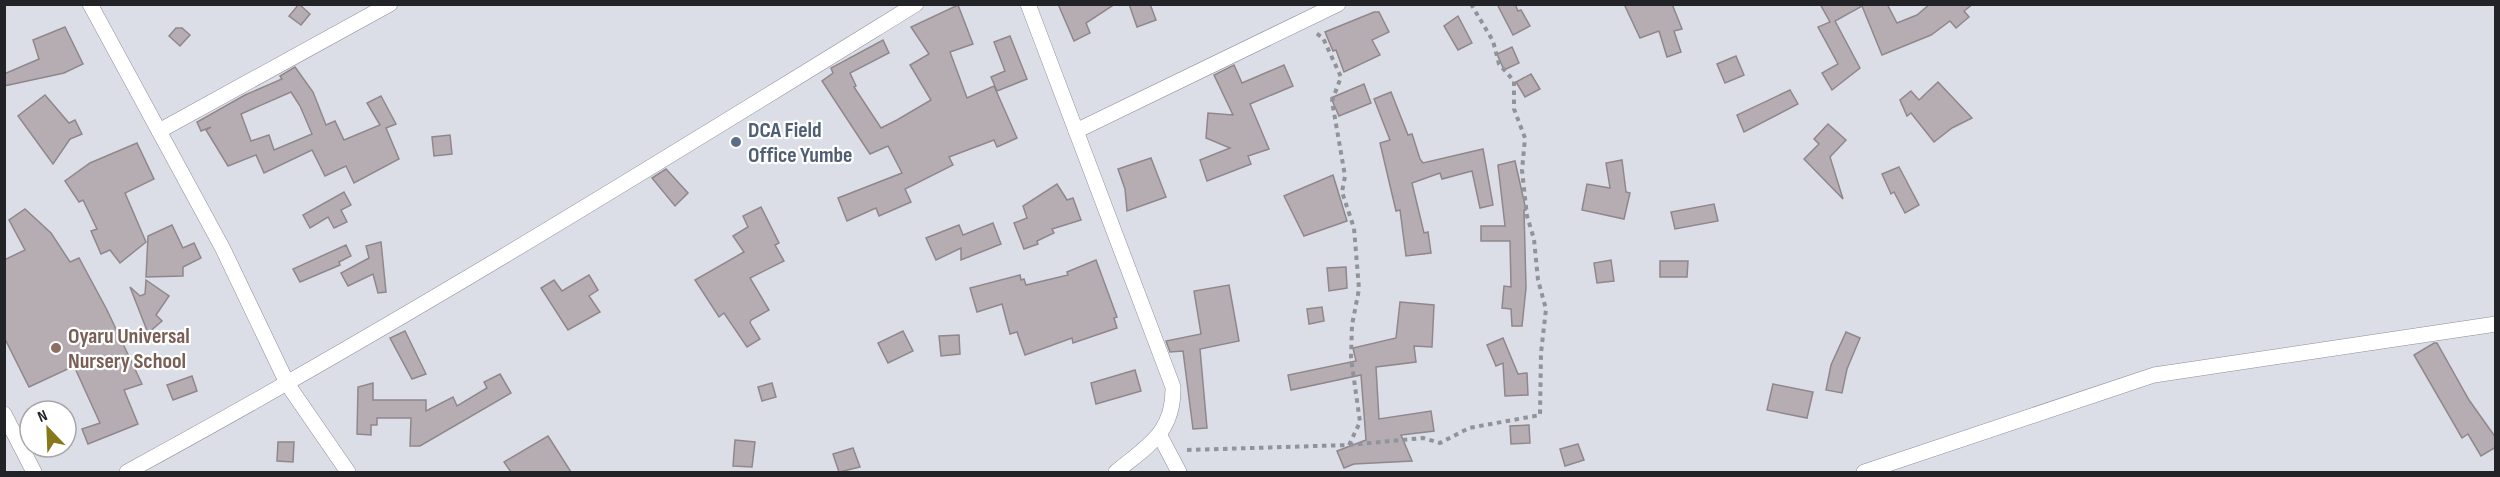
<svg xmlns="http://www.w3.org/2000/svg" width="2500" height="477" viewBox="0 0 2500 477" font-family="'Sofia Sans Condensed',sans-serif">
	<style>
		.building { fill: #b6adb2; stroke: #90878c; stroke-width: 1.5; fill-rule: evenodd }
		.lines { fill: none; stroke-linecap: round; stroke-linejoin: round }
		.minor-casing { stroke: #8d8e97; stroke-width: 16 }
		.path { stroke: #91939a; stroke-width: 4; stroke-dasharray: 4.5 4.5; stroke-linecap: butt }
		.minor { stroke: #fff; stroke-width: 15 }
		.service-dot { fill: #5c6f8a; stroke: #fff; stroke-width: 2 }
		.education-dot { fill: #8d6e63; stroke: #fff; stroke-width: 2 }
		.labels { text-anchor: middle; stroke-width: 4.5; stroke-linejoin: round; paint-order: stroke }
		.service-label { font-size: 22px; font-weight: bold; fill: #4e5e75; stroke: #fff; text-anchor: start }
		.education-label { font-size: 22px; font-weight: bold; fill: #785e54; stroke: #fff; text-anchor: start }
	</style>
	<rect width="100%" height="100%" fill="#dcdee7"/>
	<g class="building">
		<polygon points="299,4 310,14 301,25 289,16"/>
		<polygon points="1058,4 1115,4 1086,23 1090,33 1074,41"/>
		<polygon points="1129,4 1150,4 1156,20 1137,27"/>
		<polygon points="1497,4 1515,4 1518,11 1521,10 1530,26 1513,35"/>
		<polygon points="1624,4 1672,4 1682,29 1674,31 1681,52 1667,57 1659,31 1640,38"/>
		<polygon points="1820,4 1887,4 1897,23 1917,15 1930,4 1973,4 1964,11 1969,17 1956,28 1950,21 1931,35 1882,55 1862,6 1835,21 1860,68 1832,90 1822,73 1838,64 1818,27 1830,22"/>
		<polygon points="958,5 973,44 950,52 967,98 994,86 1017,138 997,147 994,140 949,157 953,165 905,189 911,202 879,216 876,208 847,221 838,198 902,173 888,146 870,154 822,81 833,73 831,68 883,40 889,53 850,73 856,86 854,87 881,128 897,120 931,100 910,65 929,54 911,27"/>
		<polygon points="1374,12 1379,12 1389,32 1372,40 1380,55 1344,72 1336,50 1333,51 1325,32"/>
		<polygon points="1458,16 1472,43 1458,50 1444,26"/>
		<polygon points="65,27 83,64 64,73 4,86 4,74 39,59 33,40"/>
		<polygon points="176,28 182,28 190,35 180,46 169,36"/>
		<polygon points="1010,36 1027,79 997,91 991,77 1005,71 994,42"/>
		<polygon points="1512,47 1519,63 1504,70 1497,54"/>
		<polygon points="1736,56 1744,75 1725,83 1717,64"/>
		<polygon points="1234,65 1242,83 1284,65 1293,86 1250,104 1269,149 1248,156 1251,164 1207,181 1200,160 1230,148 1206,138 1208,113 1233,115 1214,75"/>
		<path d="M 295,67 L 313,92 L 326,125 L 335,121 L 344,140 L 380,125 L 367,103 L 381,96 L 396,124 L 386,128 L 399,159 L 354,183 L 346,166 L 325,176 L 312,150 L 264,173 L 256,155 L 228,166 L 206,130 L 211,127 L 201,131 L 197,122 L 245,95 L 282,79 L 280,76 ZM 291,92 L 300,106 L 312,134 L 274,150 L 269,135 L 251,141 L 241,114 Z"/>
		<polygon points="1531,74 1540,89 1525,97 1516,82"/>
		<polygon points="1938,82 1972,118 1952,128 1934,142 1911,113 1907,116 1900,100 1911,91 1919,100"/>
		<polygon points="1364,84 1371,103 1339,116 1331,98"/>
		<polygon points="1790,90 1798,104 1744,132 1737,115"/>
		<polygon points="1391,92 1408,135 1412,134 1420,159 1423,163 1483,149 1493,205 1480,208 1472,171 1442,179 1440,173 1412,183 1424,233 1428,232 1431,253 1406,256 1400,210 1396,211 1380,143 1390,140 1374,99"/>
		<polygon points="45,95 69,123 75,120 82,134 70,139 53,164 18,116"/>
		<polygon points="1828,124 1846,140 1830,157 1843,199 1804,159 1819,144 1814,139"/>
		<polygon points="450,135 452,154 434,156 432,137"/>
		<polygon points="137,143 154,179 125,193 146,242 120,263 110,250 101,254 91,231 97,229 83,200 79,202 65,181 90,163"/>
		<polygon points="1151,158 1166,197 1127,211 1125,189 1118,169"/>
		<polygon points="1622,160 1626,192 1630,193 1624,219 1582,210 1587,184 1610,188 1606,163"/>
		<polygon points="1515,161 1526,210 1524,210 1526,288 1522,326 1512,326 1511,309 1502,308 1504,286 1511,287 1510,241 1481,241 1481,226 1505,226 1498,165"/>
		<polygon points="1899,167 1919,205 1905,213 1894,192 1891,194 1882,174"/>
		<polygon points="666,169 688,193 675,206 652,178"/>
		<polygon points="1333,175 1347,221 1304,236 1284,196"/>
		<polygon points="1057,184 1067,200 1073,198 1081,220 1052,229 1054,233 1037,241 1038,244 1024,249 1014,223 1027,218 1023,206"/>
		<polygon points="344,192 351,205 341,210 347,222 334,228 328,217 310,228 303,215"/>
		<polygon points="1714,204 1718,221 1675,229 1671,212"/>
		<polygon points="761,207 779,243 775,245 784,261 750,278 769,310 751,320 750,323 760,339 747,347 724,313 719,317 695,280 744,252 733,236 748,227 743,216"/>
		<polygon points="25,209 51,233 70,262 79,258 107,310 142,384 124,390 138,424 88,444 82,429 100,423 74,366 29,387 4,337 4,260 25,250 9,220"/>
		<polygon points="993,223 1001,244 961,260 961,248 936,260 926,238 959,225 963,235"/>
		<polygon points="172,225 183,248 194,243 201,258 183,267 183,276 146,277 148,236"/>
		<polygon points="381,242 386,292 378,293 373,274 348,286 341,273 369,258 366,246"/>
		<polygon points="346,245 351,256 339,262 340,265 300,282 293,269"/>
		<polygon points="1096,260 1117,317 1114,318 1117,328 1073,343 1072,338 1025,355 1017,332 1010,334 1002,304 977,312 970,288 1020,275 1021,280 1024,279 1026,285 1068,275 1067,272"/>
		<polygon points="1611,260 1614,281 1597,283 1594,263"/>
		<polygon points="1660,261 1688,261 1687,277 1660,277"/>
		<polygon points="1346,267 1347,288 1329,291 1327,268"/>
		<polygon points="589,275 598,290 589,296 600,312 568,330 541,288 554,280 562,291"/>
		<polygon points="146,280 169,296 156,315 162,321 148,333 130,287 140,296 145,294"/>
		<polygon points="1229,285 1239,341 1200,349 1207,428 1193,429 1183,351 1170,352 1166,341 1201,334 1194,291"/>
		<polygon points="1400,302 1434,305 1432,347 1414,346 1416,362 1376,367 1379,419 1431,411 1434,431 1401,435 1412,461 1354,464 1344,468 1337,451 1366,440 1361,375 1291,390 1288,375 1356,361 1353,348 1396,338"/>
		<polygon points="1322,307 1324,321 1309,324 1307,309"/>
		<polygon points="405,331 426,374 412,379 390,338"/>
		<polygon points="903,331 913,351 888,363 878,343"/>
		<polygon points="1846,332 1860,338 1847,369 1842,393 1826,390 1831,365"/>
		<polygon points="959,335 960,354 941,356 939,336"/>
		<polygon points="1503,338 1518,374 1527,373 1528,395 1505,396 1503,363 1496,366 1487,345"/>
		<polygon points="2434,343 2437,343 2469,400 2496,438 2496,447 2481,456 2468,434 2462,438 2414,355"/>
		<polygon points="1135,370 1141,391 1096,404 1091,383"/>
		<polygon points="500,374 511,393 420,446 410,446 411,418 377,418 377,425 371,425 371,435 357,434 358,387 373,383 373,400 426,400 426,411 453,397 457,406 487,388 484,382"/>
		<polygon points="192,376 197,391 173,400 167,385"/>
		<polygon points="772,383 776,397 762,401 758,387"/>
		<polygon points="1773,384 1813,392 1807,418 1767,410"/>
		<polygon points="1529,425 1530,443 1511,444 1510,426"/>
		<polygon points="548,436 571,472 511,472 504,462"/>
		<polygon points="735,440 755,442 752,467 733,466"/>
		<polygon points="278,442 294,442 293,462 277,461"/>
		<polygon points="1578,444 1584,460 1565,466 1560,449"/>
		<polygon points="853,448 860,467 839,472 833,454"/>
	</g>
	<g class="lines">
		<g class="minor-casing">
			<g id="minor">
				<polyline points="90,4 223,249 288,385 348,472"/>
				<path d="M 1028,4 L 1173,387 C 1174,433 1147,446 1116,472"/>
				<polyline points="159,131 390,4"/>
				<polyline points="1076,131 1338,4"/>
				<polyline points="4,414 34,472"/>
				<polyline points="1160,436 1179,472"/>
				<path d="M 127,472 C 396,326 655,165 916,4"/>
				<polyline points="1864,472 2154,375 2496,324"/>
			</g>
		</g>
		<g class="path">
			<polyline points="1349,445 1423,438 1440,443 1469,428 1540,415 1541,353 1546,309 1538,280 1534,239 1527,216 1522,170 1525,138 1514,109 1514,81 1499,64 1493,41 1471,4"/>
			<polyline points="1187,450 1349,445 1360,422 1351,358 1352,325 1359,289 1354,228 1342,192 1345,176 1332,101 1341,77 1323,38 1316,33"/>
		</g>
		<use href="#minor" class="minor"/>
	</g>
	<circle class="service-dot" cx="736" cy="142" r="6"/>
	<circle class="education-dot" cx="56" cy="348" r="6"/>
	<g class="labels">
		<g class="service-label">
			<text x="748" y="137">DCA Field<tspan x="748" dy="25">Office Yumbe</tspan></text>
		</g>
		<g class="education-label">
			<text x="68" y="343">Oyaru Universal<tspan x="68" dy="25">Nursery School</tspan></text>
		</g>
	</g>
	<rect width="2500" height="477" fill="none" stroke="#222326" stroke-width="12"/>
	<g transform="translate(48 429) rotate(337)"><circle r="28" fill="#ffffff" stroke="#a7a7a8" stroke-width="1.5"/>
	<path d="M0-4.5L10 22L0 15L-10 22Z" fill="#87781c"/>
	<text y="-9" font-size="16" font-weight="bold" text-anchor="middle" fill="#222326">N</text>
	</g>
</svg>
